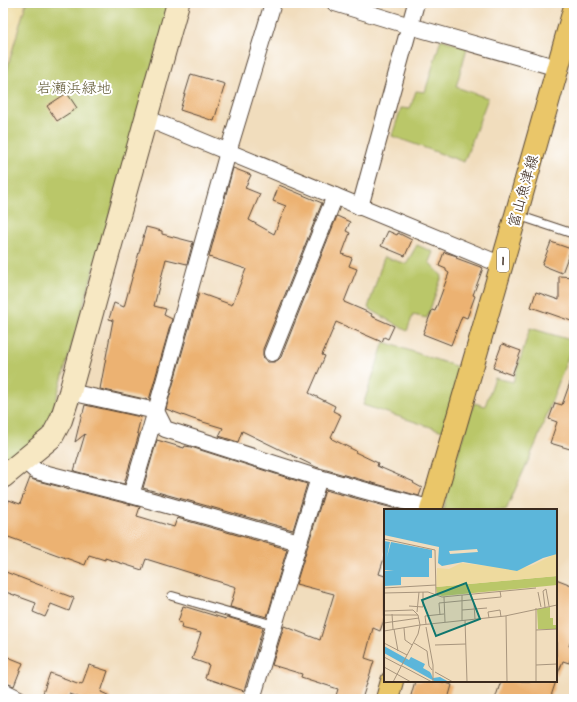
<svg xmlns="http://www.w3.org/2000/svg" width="577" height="702" viewBox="0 0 577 702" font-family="Dekko,'Klee One',sans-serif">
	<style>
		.green { fill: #bac769; stroke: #7a7844 }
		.sand { fill: #eeda9e; stroke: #94825e }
		.building { fill: #ecb272 }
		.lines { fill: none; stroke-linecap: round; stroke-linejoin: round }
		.lane-casing { stroke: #564536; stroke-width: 10 }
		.street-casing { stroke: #564536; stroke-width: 18 }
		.secondary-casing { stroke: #564536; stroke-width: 24 }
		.primary-casing { stroke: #564536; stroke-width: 24 }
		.lane { stroke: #fff; stroke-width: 8 }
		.street { stroke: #fff; stroke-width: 16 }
		.secondary { stroke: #f7e8c3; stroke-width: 22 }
		.primary { stroke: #eac669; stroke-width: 22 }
		.labels { text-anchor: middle; stroke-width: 4; stroke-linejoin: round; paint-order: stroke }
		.shield { fill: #fff; stroke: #766a62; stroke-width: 1 }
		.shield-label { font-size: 14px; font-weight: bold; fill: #3b2a1e }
		.park-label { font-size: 15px; fill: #615934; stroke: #fff }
		.street-label { font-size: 15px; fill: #3b2a1e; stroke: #fff }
		.inset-river { fill: none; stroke: #5cb6da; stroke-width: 2 }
		.inset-road { fill: none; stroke: #a8957d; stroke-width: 1 }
		.view { fill: #0f766e; fill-opacity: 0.15; stroke: #0f766e; stroke-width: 2 }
		.inset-edge { fill: none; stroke: #3b2a1e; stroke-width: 2 }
	</style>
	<rect width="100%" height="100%" fill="#fff"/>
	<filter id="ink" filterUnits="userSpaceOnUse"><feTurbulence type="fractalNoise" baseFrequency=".025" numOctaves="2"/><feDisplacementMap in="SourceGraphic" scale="8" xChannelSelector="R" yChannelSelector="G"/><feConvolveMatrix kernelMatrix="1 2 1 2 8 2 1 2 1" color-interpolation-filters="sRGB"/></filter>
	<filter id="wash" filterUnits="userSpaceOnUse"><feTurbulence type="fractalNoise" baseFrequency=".012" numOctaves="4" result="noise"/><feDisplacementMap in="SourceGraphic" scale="16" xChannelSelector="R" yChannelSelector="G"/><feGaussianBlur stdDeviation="0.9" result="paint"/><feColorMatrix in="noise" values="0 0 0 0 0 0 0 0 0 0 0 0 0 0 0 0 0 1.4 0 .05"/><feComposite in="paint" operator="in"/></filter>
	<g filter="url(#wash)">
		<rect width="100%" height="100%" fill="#f1ddbd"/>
		<g class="green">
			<polygon points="26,3 171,3 51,417 28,448 3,467 3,84"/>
			<polygon points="441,39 467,48 456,87 488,98 464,162 392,136 401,108 410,109 416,91 425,92"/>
			<polygon points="417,245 433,252 429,262 442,276 427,318 413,315 407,331 368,308 384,257 406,264"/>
			<polygon points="530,328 574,341 537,441 506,510 443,510 457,455 474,403 485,406 495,378 513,382"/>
			<polygon points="384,342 461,368 443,431 363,405"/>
		</g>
		<polygon class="sand" points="3,3 26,3 3,82"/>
		<g id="blocks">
			<g class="building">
				<polygon points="191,74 225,84 214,121 180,110"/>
				<polygon points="67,93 77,108 57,121 47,106"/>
				<polygon points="233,168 251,175 245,188 260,194 249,220 274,234 286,206 273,201 279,185 322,203 263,349 263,355 264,359 268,362 274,362 278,360 281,357 337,216 350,222 346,231 350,233 342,254 352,258 349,266 357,269 344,302 372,314 371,316 394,326 388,339 384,337 382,342 336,322 322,355 325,356 309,393 335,406 333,411 341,415 331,437 333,438 332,439 356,451 355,452 378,463 377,466 414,482 413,483 422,488 419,496 316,467 242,431 238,442 219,436 223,428 193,419 166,409 199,293 232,305 246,269 209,257"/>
				<polygon points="146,227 162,231 162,234 193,242 187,264 166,259 154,306 166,309 164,315 172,319 149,400 100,389 113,320 109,319 114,303 124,307"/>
				<polygon points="388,231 397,235 398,233 412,240 405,256 381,246"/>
				<polygon points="551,242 571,249 562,273 542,265"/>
				<polygon points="444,252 457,256 456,258 483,268 473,295 475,296 467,318 462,316 451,345 423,334 432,310 435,311 449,273 446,271 446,269 439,266"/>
				<polygon points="559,276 574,277 574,322 531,307 536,292 559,300"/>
				<polygon points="502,344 521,351 512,375 493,368"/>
				<polygon points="572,377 574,377 574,437 570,449 550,443 557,422 549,419 555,403 562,405"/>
				<polygon points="85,405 141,417 137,433 139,434 124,484 74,471 85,434 75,442 82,413 83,413"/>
				<polygon points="157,440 184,448 185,446 191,447 307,484 293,530 143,488"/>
				<polygon points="30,478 34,480 61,487 69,490 69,489 140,507 137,516 174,527 177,518 287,549 267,617 230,607 236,587 146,559 142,570 105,558 105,560 89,555 85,565 3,535 3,516 9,500 20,504"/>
				<polygon points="325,490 400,510 385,510 385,555 379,574 385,576 385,617 380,631 373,628 365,658 374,661 362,699 335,699 338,689 301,677 302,674 272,665 284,626 320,640 334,594 296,584"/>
				<polygon points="3,571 74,598 69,611 51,604 45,617 33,612 36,603 3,591"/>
				<polygon points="556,579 574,586 574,632 569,646 574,648 574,649 569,663 563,661 557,676 556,676"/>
				<polygon points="183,606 226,619 227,617 263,628 244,691 205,678 209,665 192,659 201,633 181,628 182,623 178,622"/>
				<polygon points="3,655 23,663 14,686 3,682"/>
				<polygon points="89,665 108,671 101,692 110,696 109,699 83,699 69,694 68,699 51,699 42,696 50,673 80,684 80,683 82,684"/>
				<polygon points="415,681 440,681 452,685 448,699 410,699"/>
				<polygon points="501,681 556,681 550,699 495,699"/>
			</g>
		</g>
	</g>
	<g filter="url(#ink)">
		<use href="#blocks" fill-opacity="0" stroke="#564536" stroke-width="1"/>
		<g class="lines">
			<g class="lane-casing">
				<g id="lane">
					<polyline points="517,215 574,234"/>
					<polyline points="172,596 274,625"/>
				</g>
			</g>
			<g class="street-casing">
				<g id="street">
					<polyline points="273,3 228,152 156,411 131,495 299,542"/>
					<polyline points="335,3 410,26 558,68"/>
					<polyline points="146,118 502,265"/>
					<polyline points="360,207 416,3"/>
					<polyline points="272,353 335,196"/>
					<polyline points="70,392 156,411 165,429 319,478 432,509"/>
					<polyline points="24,460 36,471 131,495"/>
					<polyline points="3,691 19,699"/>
					<polyline points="252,699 299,542 319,478"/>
				</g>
			</g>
			<g class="secondary-casing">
				<polyline id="secondary" points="3,477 52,437 61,420 70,392 178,3"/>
			</g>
			<g class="primary-casing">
				<g id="primary">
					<polyline points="431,510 516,215 574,10"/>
					<polyline points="387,699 392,681"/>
				</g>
			</g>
			<use href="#lane" class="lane"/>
			<use href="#street" class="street"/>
			<use href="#secondary" class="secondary"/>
			<use href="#primary" class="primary"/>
		</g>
	</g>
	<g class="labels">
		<rect class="shield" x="497" y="248" width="12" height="24" rx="3"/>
		<g class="shield-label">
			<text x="503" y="265">1</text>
		</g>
		<g class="park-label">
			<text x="74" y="93">岩瀬浜緑地</text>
		</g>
		<g class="street-label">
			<text transform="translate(523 191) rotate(-74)" y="5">富山魚津線</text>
		</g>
	</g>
	<g transform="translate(384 509)">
		<rect width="173" height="173" fill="#f1ddbd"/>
		<path d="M 173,67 L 173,76 L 58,87 L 53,85 L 52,78 ZM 166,98 L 166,109 L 169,109 L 169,116 L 173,116 L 173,120 L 154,120 L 153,100 Z" fill="#bac769"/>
		<path d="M 173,44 L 173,67 L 52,78 L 53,59 L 65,60 L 77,54 L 134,60 L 149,56 Z" fill="#eeda9e"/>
		<path d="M 0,0 L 173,0 L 173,45 L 159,49 L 133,62 L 79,53 L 58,57 L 54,54 L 55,38 L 0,26 ZM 0,32 L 6,33 L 3,48 L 7,33 L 48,41 L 48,49 L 45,49 L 45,68 L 17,68 L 17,76 L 0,77 L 0,62 L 10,62 L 0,61 ZM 0,137 L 25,151 L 27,148 L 41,155 L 39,159 L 46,163 L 49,169 L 56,168 L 65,173 L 52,173 L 0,144 Z" fill="#5cb6da"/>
		<path d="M 93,40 L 94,43 L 66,45 L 65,42 Z" fill="#f1ddbd"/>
		<path class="inset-river" d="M 0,141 L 19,151M 22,153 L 47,166"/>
		<path class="inset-road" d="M 0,30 L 51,41 L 52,85M 0,79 L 52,76M 154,83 L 157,98M 0,84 L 44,83 L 58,88 L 152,79M 60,88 L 61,113M 90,95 L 91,110M 25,97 L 39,98 L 39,83M 161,98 L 159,82 L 162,80 L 165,97M 78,101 L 103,99M 0,102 L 29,101 L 34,106 L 36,116 L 0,122M 33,103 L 35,83M 8,105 L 9,120M 0,106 L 34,106M 56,106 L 55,94 L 117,88 L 116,82M 122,107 L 123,173M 105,109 L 104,103 L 116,101 L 117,108M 81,111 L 83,173M 78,112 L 78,86M 0,114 L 35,109M 42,115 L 41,107 L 60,105M 42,118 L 49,156 L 49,173M 20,119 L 21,131 L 28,136M 10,120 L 14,142M 152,121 L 173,120M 0,134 L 23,146M 30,134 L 43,142 L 45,157 L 48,161M 51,136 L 82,135M 0,148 L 17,157M 152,156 L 173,155M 18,157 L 48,173M 0,158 L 27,173M 51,163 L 69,173M 9,173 L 34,125 L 36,116 L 121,107 L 173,96M 152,173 L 152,99"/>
		<path class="view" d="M 82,74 L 96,110 L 52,127 L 38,91 Z"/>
		<rect width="173" height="173" class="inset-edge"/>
	</g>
	<rect width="577" height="702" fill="none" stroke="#fff" stroke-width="16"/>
</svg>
